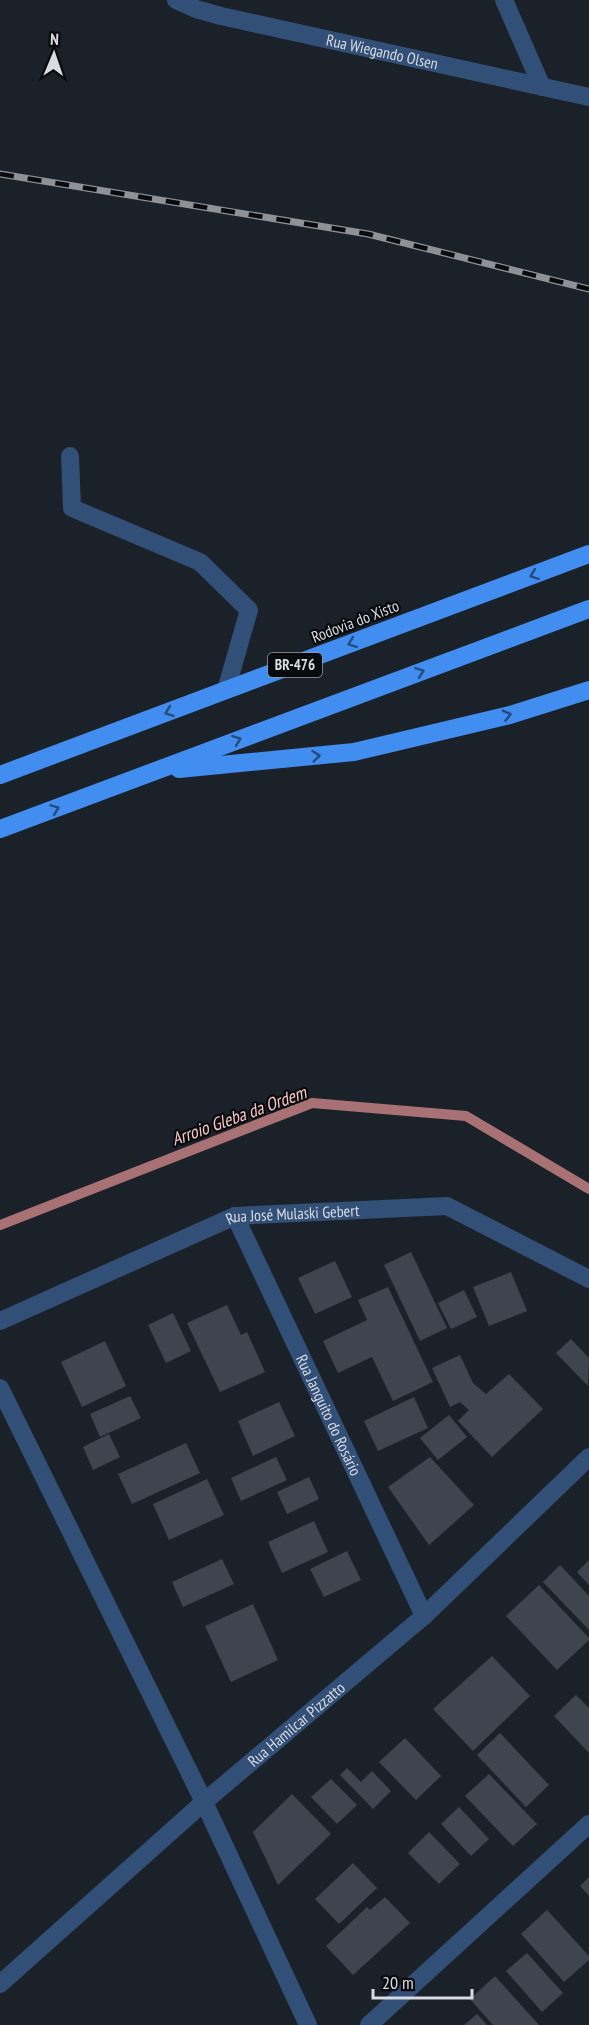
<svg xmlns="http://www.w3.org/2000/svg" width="589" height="2025" viewBox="0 0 589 2025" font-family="'PT Sans Narrow',sans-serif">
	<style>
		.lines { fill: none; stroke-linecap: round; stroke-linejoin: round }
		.stream { stroke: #a87274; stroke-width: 10 }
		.building { fill: #3f454e }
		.minor { stroke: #324f77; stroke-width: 18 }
		.highway { stroke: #418df0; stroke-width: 18 }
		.rail-casing { stroke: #8e9298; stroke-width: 7 }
		.rail { stroke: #080a0d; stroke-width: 4.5; stroke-dasharray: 14; stroke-linecap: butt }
		.oneway { stroke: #244c7e }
		.labels { text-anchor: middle; stroke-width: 4.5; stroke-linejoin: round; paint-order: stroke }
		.shield { fill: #080a0d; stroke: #9a9ca1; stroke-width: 1.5 }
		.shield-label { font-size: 15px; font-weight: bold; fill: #d8dbe1 }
		.street-label { font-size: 16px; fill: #d8dbe1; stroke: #080a0d }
		.water-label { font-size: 18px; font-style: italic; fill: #f8c8c6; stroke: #080a0d }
	</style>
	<rect width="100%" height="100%" fill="#1b2128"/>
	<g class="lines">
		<polyline class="stream" points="0,1225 312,1103 466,1116 589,1189"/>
	</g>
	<g class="building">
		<polygon points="411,1252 447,1328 420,1341 384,1265"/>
		<polygon points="335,1261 352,1297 315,1314 298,1278"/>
		<polygon points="511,1272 527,1311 489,1326 473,1287"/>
		<polygon points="388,1287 433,1382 393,1401 372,1357 338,1373 323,1341 367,1320 358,1300"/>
		<polygon points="464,1290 477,1317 451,1329 438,1303"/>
		<polygon points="227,1305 241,1335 247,1332 265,1372 220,1392 187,1323"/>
		<polygon points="173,1313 191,1351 166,1363 148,1325"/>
		<polygon points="571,1339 589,1358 588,1386 556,1353"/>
		<polygon points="105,1341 126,1386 82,1407 61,1362"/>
		<polygon points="460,1355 473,1383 486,1394 509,1374 543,1409 492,1457 458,1421 469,1410 460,1402 450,1407 432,1368"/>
		<polygon points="130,1396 141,1418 100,1437 90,1414"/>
		<polygon points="414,1397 428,1428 378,1451 364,1421"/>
		<polygon points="279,1402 295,1436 253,1456 238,1421"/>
		<polygon points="449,1415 467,1437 438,1460 420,1438"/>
		<polygon points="109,1434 120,1457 93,1470 83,1447"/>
		<polygon points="186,1443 200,1473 132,1504 118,1474"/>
		<polygon points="276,1457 287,1480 241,1501 231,1478"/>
		<polygon points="430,1457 474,1505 429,1545 388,1487"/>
		<polygon points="309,1477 319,1499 287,1514 277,1492"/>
		<polygon points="207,1479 224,1515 169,1540 153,1504"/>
		<polygon points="314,1521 328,1552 282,1573 268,1542"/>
		<polygon points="347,1551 361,1580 324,1597 310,1569"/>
		<polygon points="222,1559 234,1584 183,1607 172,1582"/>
		<polygon points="589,1560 589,1585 577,1572"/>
		<polygon points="560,1565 589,1596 589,1630 543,1582"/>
		<polygon points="539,1585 589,1638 589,1640 557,1670 506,1616"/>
		<polygon points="253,1604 278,1660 231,1682 205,1626"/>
		<polygon points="492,1656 530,1696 473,1751 433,1709"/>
		<polygon points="576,1695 589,1708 589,1753 554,1716"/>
		<polygon points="500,1733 549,1785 526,1807 477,1755"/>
		<polygon points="405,1738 441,1776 416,1800 379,1762"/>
		<polygon points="347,1768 361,1782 372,1771 391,1791 373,1809 340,1775"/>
		<polygon points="489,1774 537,1824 513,1846 465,1796"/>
		<polygon points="331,1779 357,1805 337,1824 311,1797"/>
		<polygon points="292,1794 331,1834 278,1885 253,1832"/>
		<polygon points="459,1807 489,1839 471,1856 441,1824"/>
		<polygon points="429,1832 460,1864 439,1884 408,1853"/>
		<polygon points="353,1863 377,1888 339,1924 315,1899"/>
		<polygon points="589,1877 589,1896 580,1886"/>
		<polygon points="385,1897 410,1923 353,1975 326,1946 367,1907 370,1910"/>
		<polygon points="547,1910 589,1956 589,1960 564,1982 521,1934"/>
		<polygon points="527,1953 563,1993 542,2012 506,1971"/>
		<polygon points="495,1976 539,2025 493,2025 470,1999"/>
		<polygon points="477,2014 487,2025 464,2025"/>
	</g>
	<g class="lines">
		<g class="minor">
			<path id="s1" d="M 176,0 L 196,9 L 221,16 L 589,97"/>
			<polyline points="504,0 542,87"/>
			<polyline points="70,456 72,508 200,562 249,610 226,690"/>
			<path id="s2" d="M 235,1216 L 424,1616"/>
			<path id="s3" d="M 0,1321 L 235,1216 L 447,1206 L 589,1279"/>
			<polyline points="0,1388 204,1802 308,2025"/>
			<path id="s4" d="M 0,1984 L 204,1802 L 424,1616 L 589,1457"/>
			<polyline points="369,2025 589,1824"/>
		</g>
		<g class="highway">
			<polyline points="179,769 354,752 510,715 589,690"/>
			<polyline points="0,775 589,554"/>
			<polyline points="0,829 589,609"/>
		</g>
		<g class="rail-casing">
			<polyline id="rail" points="0,174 368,234 589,289"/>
		</g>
		<use href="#rail" class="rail"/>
	</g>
	<defs><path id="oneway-chevron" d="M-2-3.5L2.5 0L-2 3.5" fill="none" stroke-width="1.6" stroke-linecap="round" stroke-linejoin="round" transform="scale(1.5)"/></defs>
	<g class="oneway">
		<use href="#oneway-chevron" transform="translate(534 575) rotate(159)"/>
		<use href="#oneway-chevron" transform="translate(352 643) rotate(159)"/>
		<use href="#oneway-chevron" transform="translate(420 672) rotate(-20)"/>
		<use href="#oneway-chevron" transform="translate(169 712) rotate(159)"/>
		<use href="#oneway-chevron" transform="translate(507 715) rotate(-15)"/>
		<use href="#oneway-chevron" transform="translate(237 740) rotate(-20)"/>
		<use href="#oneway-chevron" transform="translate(316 756) rotate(-6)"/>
		<use href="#oneway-chevron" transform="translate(55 809) rotate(-21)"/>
	</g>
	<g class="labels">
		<rect class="shield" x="268" y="653" width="54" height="24" rx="4.5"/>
		<g class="shield-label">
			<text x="295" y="670">BR-476</text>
		</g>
		<g class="street-label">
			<text dy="6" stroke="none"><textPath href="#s1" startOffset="213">Rua Wiegando Olsen</textPath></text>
			<text transform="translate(355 621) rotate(-21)" y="6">Rodovia do Xisto</text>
			<text dy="6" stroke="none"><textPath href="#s3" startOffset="315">Rua José Mulaski Gebert</textPath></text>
			<text dy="6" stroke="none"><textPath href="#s2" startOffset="220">Rua Janguito do Rosário</textPath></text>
			<text dy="6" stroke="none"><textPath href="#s4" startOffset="394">Rua Hamilcar Pizzatto</textPath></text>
		</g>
		<g class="water-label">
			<text transform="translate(239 1116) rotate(-20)" y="6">Arroio Gleba da Ordem</text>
		</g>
	</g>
	<g transform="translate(54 54) rotate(2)" stroke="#080a0d" stroke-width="4.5" paint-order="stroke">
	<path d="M0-4.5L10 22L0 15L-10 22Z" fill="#d8dbe1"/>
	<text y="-9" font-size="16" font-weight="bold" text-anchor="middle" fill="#d8dbe1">N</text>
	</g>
	<path d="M373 1989v9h99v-9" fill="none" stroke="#d8dbe1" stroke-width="3"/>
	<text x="382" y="1989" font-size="18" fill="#d8dbe1" stroke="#080a0d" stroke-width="4.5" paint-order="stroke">20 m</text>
</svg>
